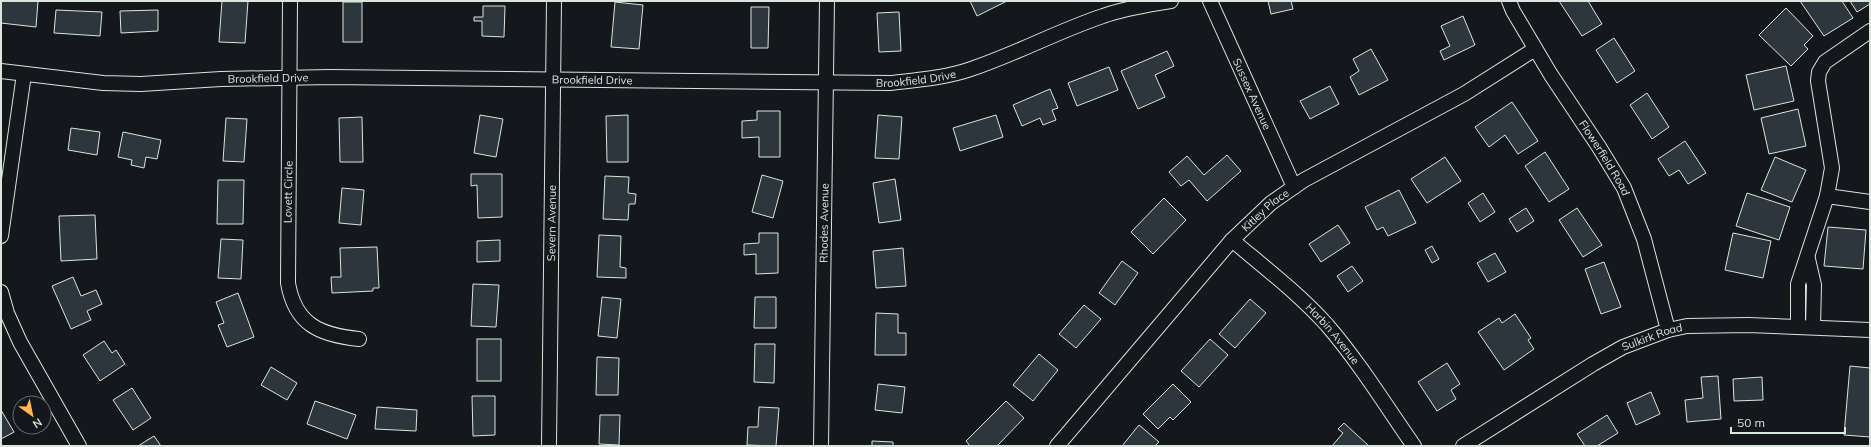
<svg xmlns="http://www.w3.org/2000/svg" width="1871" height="447" viewBox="0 0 1871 447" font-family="Mulish,sans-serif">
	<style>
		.building { fill: #2c363c; stroke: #d8e6dc }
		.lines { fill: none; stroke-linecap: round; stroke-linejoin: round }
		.street-casing { stroke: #d8e6dc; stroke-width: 16 }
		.street { stroke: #14181c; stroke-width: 14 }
		.labels { text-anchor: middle; stroke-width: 3; stroke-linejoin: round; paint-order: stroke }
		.street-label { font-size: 11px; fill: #d8e6dc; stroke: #14181c }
	</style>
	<rect width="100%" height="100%" fill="#14181c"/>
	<g class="building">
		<polygon points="1,1 38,1 36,27 1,23"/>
		<polygon points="222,1 248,1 245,43 219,42"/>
		<polygon points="970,1 1007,1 977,16"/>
		<polygon points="1268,1 1291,1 1293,9 1271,14"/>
		<polygon points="1559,1 1588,1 1602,24 1582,36"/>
		<polygon points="1800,1 1842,1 1853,18 1824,36"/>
		<polygon points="1850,1 1870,1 1870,4 1857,12"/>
		<rect x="343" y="2" width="19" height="40"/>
		<polygon points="615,2 643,5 639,49 611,47"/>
		<polygon points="483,6 505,6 504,37 482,36 482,21 474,21 474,17 483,17"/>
		<polygon points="751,7 769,7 768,48 751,48"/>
		<polygon points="1786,8 1813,36 1804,45 1808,49 1791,66 1759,35"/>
		<polygon points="56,10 102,12 100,36 54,33"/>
		<polygon points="158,10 158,31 121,33 120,11"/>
		<polygon points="899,12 901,51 879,52 877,13"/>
		<polygon points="1463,16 1475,45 1444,60 1440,51 1450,46 1441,26"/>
		<polygon points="1614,38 1635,71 1617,83 1596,50"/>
		<polygon points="1371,49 1388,80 1359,95 1350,77 1359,71 1353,59"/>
		<polygon points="1167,51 1174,66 1155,75 1165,97 1138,109 1121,71"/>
		<polygon points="1786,66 1794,101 1754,110 1746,75"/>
		<polygon points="1109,67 1118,90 1077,106 1068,83"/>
		<polygon points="1330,86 1339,104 1310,119 1300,101"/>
		<polygon points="1050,89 1058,108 1052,110 1056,120 1043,125 1040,118 1022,126 1013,105"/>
		<polygon points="1647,93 1669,127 1652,139 1630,105"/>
		<polygon points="1512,102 1538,141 1518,154 1505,135 1489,147 1475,127"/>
		<polygon points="1798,109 1806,146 1769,154 1761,118"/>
		<polygon points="757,111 780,111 780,157 759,157 759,137 742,138 742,121 757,120"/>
		<polygon points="480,115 503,119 496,157 474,153"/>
		<polygon points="628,115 628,162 607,162 606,116"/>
		<polygon points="878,115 902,117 899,159 875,158"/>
		<polygon points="996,115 1003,137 960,151 953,128"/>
		<polygon points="362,117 363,162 340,162 339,118"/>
		<polygon points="226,118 247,119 244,162 223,161"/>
		<polygon points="71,128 100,132 97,155 68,150"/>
		<polygon points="123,132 161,140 157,159 146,157 144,168 131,165 132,160 118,157"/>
		<polygon points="1685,141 1706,173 1688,184 1679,170 1669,176 1658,159"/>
		<polygon points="1545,152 1569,189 1549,202 1525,166"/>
		<polygon points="1227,155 1241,171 1207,201 1189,180 1181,186 1169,172 1187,156 1204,175"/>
		<polygon points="1445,157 1461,181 1427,203 1411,179"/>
		<polygon points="1775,157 1806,170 1792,202 1761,190"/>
		<polygon points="471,174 502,174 502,217 478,218 477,185 471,186"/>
		<polygon points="762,175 783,181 773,218 752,212"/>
		<polygon points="605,176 629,177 628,193 636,194 635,204 629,204 628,220 603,219"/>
		<polygon points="895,179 901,220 879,223 873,183"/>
		<polygon points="218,180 244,180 243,224 217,224"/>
		<polygon points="342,188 364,190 361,225 339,223"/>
		<polygon points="1399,190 1416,223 1388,236 1383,227 1377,230 1365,207"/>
		<polygon points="1483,193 1495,212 1480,222 1468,203"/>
		<polygon points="1747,193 1790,207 1779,240 1736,226"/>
		<polygon points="1164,198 1186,220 1153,254 1131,232"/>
		<polygon points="1526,208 1534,221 1517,232 1509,219"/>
		<polygon points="1577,208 1602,245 1583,257 1559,220"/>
		<polygon points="95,215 97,259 61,261 59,216"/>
		<polygon points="1338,225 1350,243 1321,262 1309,244"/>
		<polygon points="1828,227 1866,230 1863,269 1824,266"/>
		<polygon points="759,233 778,233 778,273 756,274 756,254 744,255 744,244 759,243"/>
		<polygon points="1733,233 1771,241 1763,278 1725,270"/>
		<polygon points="599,235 621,236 620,267 626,268 626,278 597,277"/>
		<polygon points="221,239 243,240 241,279 218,278"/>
		<polygon points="500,240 500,261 477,262 477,241"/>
		<polygon points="1432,246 1439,259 1432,263 1425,250"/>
		<polygon points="377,247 379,288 373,288 373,291 332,293 331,277 341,277 340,248"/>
		<polygon points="903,248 906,286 876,288 873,251"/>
		<polygon points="1495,253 1506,272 1488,282 1477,263"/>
		<polygon points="1122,261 1138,273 1115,305 1099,293"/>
		<polygon points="1604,262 1621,307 1601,314 1585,269"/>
		<polygon points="1352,266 1363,281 1348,292 1337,276"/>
		<polygon points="73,277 81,296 96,290 102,304 87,311 91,320 71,329 52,286"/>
		<polygon points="473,284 499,285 496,327 471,326"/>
		<polygon points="238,293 254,337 227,347 218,325 224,323 216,302"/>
		<polygon points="602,297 621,299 617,338 598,336"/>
		<polygon points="755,297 776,297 776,328 754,328"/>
		<polygon points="1250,299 1266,313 1235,348 1219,334"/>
		<polygon points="1084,305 1101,319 1076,348 1059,334"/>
		<polygon points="876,313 898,314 898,333 906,333 906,355 875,355"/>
		<polygon points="1515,314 1531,338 1528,340 1534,349 1504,370 1478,332 1499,318 1502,323"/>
		<rect x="477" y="339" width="24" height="42"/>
		<polygon points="1210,339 1228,355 1199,387 1181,371"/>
		<polygon points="104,341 112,353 116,350 125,364 100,381 83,355"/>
		<polygon points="755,344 775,344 774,383 754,382"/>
		<polygon points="1039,354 1058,370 1033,401 1013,385"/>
		<polygon points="597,357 619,358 618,395 596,395"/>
		<polygon points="1447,363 1460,384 1451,390 1456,399 1437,411 1418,382"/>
		<polygon points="1850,366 1870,368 1870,437 1844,435"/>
		<polygon points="271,367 297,383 287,400 261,385"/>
		<polygon points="1718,376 1721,419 1687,422 1685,400 1703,398 1701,377"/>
		<polygon points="1762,377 1763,400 1734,401 1733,379"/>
		<polygon points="878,384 905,387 902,413 875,410"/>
		<polygon points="1173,384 1191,402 1173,420 1170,417 1158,429 1143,414"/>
		<polygon points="132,388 151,418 133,430 113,400"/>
		<polygon points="1651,392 1660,414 1636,425 1627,403"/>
		<polygon points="472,396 495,396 495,435 473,436"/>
		<polygon points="315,401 356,415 347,439 307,424"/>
		<polygon points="1006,401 1024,418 997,446 970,446 966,441"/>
		<polygon points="377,407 417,410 416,431 375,429"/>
		<polygon points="759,407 779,408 776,446 747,445 748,427 758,427"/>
		<polygon points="1,410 14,432 1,439"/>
		<polygon points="600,415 620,415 619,445 599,444"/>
		<polygon points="1607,415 1618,433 1597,446 1585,446 1577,434"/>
		<polygon points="1344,423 1369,446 1332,446 1343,433 1338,429"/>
		<polygon points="1139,425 1159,442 1155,446 1122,446"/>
		<polygon points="154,436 161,446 138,446"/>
		<polygon points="872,441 893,442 893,446 872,446"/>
	</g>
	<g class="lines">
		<g class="street-casing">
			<g id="street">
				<path d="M 290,1 L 288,283 C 295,324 319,335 359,339"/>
				<path id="s1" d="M 1210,1 L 1294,187"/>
				<path id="s2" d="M 1509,1 L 1513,11 L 1551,75 L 1599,147 L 1624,188 L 1644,239 L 1668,330"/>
				<path id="s3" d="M 1,71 L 103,83 L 141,84 L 221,79 L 330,77 L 890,83 C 917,80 945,78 971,69 C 1016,54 1058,31 1103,16 C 1125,8 1148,5 1171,1"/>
				<polyline points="1827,196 1870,202"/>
				<polyline points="1,236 24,74"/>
				<path id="s4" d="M 1232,240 C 1264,267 1298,293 1327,325 C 1359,362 1386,406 1414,446"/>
				<polyline points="1808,259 1814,285 1813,327"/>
				<polyline points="1,292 7,313 20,342 79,446"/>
				<polyline points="1798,327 1798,284 1827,196 1832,168 1818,81 1819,72 1825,62 1870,31"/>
				<path id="s5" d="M 549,446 L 554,1"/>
				<path id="s6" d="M 821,446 L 827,1"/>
				<path id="s7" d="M 1057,446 L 1232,240 L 1271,203 L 1304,180 L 1464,94 L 1535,49"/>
				<path id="s8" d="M 1463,446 L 1593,364 L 1623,347 L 1668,330 L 1687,326 L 1748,325 L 1870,330"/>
			</g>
		</g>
		<use href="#street" class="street"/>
	</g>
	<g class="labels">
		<g class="street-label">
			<text dy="4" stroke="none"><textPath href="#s3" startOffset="268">Brookfield Drive</textPath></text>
			<text dy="4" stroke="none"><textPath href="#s3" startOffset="916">Brookfield Drive</textPath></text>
			<text dy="4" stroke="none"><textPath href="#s3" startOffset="592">Brookfield Drive</textPath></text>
			<text dy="4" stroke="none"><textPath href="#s1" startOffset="102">Sussex Avenue</textPath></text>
			<text dy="4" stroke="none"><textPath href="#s2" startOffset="184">Flowerfield Road</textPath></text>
			<text transform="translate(288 192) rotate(-89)" y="4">Lovett Circle</text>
			<text dy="4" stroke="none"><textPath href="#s7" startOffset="315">Kitley Place</textPath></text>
			<text dy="4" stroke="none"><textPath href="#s5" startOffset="223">Severn Avenue</textPath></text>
			<text dy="4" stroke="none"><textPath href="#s6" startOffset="223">Rhodes Avenue</textPath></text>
			<text dy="4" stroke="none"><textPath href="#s4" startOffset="138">Harbin Avenue</textPath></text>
			<text dy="4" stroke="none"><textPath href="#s8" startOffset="219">Sulkirk Road</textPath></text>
		</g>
	</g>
	<rect width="1871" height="447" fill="none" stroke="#d8e6dc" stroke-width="4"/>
	<g transform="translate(32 415) rotate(147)"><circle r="19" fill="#14181c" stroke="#626a69"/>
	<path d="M0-3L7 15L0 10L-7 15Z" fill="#ffb74d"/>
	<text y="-6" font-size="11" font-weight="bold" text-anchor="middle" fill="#d8e6dc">N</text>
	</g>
	<path d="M1731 427v6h114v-6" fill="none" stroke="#d8e6dc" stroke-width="2"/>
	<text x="1737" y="427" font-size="12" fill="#d8e6dc" stroke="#14181c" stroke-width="3" paint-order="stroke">50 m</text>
</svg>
